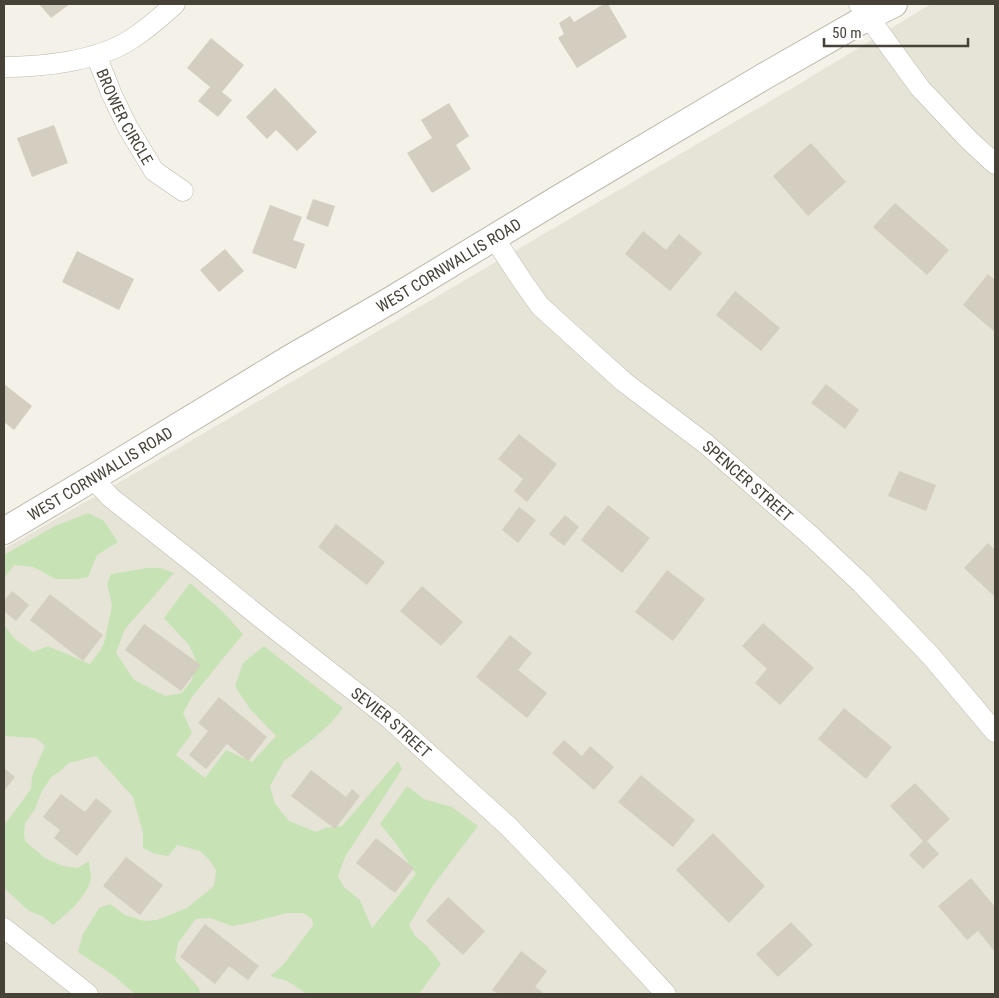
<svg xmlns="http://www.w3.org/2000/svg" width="999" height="998" viewBox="0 0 999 998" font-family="'Roboto Condensed',sans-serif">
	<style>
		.residential { fill: #e6e4d7 }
		.green { fill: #c7e3b5 }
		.building { fill: #d3cebf }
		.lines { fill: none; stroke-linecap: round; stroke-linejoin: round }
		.minor-casing { stroke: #bdbaac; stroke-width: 21 }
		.tertiary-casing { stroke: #bdbaac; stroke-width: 28 }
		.minor { stroke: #fff; stroke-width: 20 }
		.tertiary { stroke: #fff; stroke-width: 26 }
		.labels { text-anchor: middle; stroke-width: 4; stroke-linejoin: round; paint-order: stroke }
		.street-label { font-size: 16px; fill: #464238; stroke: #fff }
	</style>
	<rect width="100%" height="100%" fill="#f3f1e8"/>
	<polygon class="residential" points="931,4 995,4 995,994 4,994 4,549 170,453 791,89"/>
	<g class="green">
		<polygon points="88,513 104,521 118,542 97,555 88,577 77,579 56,579 33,567 14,565 4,578 4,555 55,526"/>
		<path d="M 147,568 L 161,568 L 174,573 L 125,629 L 116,653 L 134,680 L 165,696 L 182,693 L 192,680 L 196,661 L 189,645 L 164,618 L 190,583 L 223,612 L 243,634 L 192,697 L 183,713 L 192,733 L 176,755 L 205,778 L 226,750 L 252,762 L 276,736 L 250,709 L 235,686 L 243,663 L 264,646 L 343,708 L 331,723 L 314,738 L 284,761 L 270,786 L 275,804 L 289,821 L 316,832 L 325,828 L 342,826 L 398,761 L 402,769 L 345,857 L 338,876 L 344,887 L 360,900 L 372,928 L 416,874 L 395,842 L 380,824 L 407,786 L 424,799 L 452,807 L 478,826 L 432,887 L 409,925 L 415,936 L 427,946 L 441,964 L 419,994 L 307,994 L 287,981 L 270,976 L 283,965 L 313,925 L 312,919 L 303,913 L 287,913 L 244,924 L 232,926 L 210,918 L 196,919 L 178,943 L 175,960 L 199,988 L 200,994 L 135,994 L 113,975 L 78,952 L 83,934 L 99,908 L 110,904 L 125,915 L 144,921 L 157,920 L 187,908 L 214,886 L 216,870 L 210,861 L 200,851 L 177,845 L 168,856 L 155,854 L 143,848 L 143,833 L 133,797 L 96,756 L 69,763 L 59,772 L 51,777 L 41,793 L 35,809 L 25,823 L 24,834 L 25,841 L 45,858 L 63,866 L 77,868 L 89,861 C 89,866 91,873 91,878 C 88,896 67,914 53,925 L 42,916 L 29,911 L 4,888 L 4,825 L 31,789 L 32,776 L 45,746 L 36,738 L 4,736 L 4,625 L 15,639 L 33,652 L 48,646 L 90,664 L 101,649 L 105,640 L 112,605 L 107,584 L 111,574 Z"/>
	</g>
	<g class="building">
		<polygon points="39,4 70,4 51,18"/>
		<polygon points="604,4 608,4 627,37 577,68 558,38 564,34 559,23 570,16 574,22"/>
		<polygon points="211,38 244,65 222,92 232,100 218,117 198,101 210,87 187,68"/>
		<polygon points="275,88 317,132 297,151 276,130 267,139 246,117"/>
		<polygon points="449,103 469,136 456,145 471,169 432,193 407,153 432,138 421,120"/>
		<polygon points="54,125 68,163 32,177 17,138"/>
		<polygon points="811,143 846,182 808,216 773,176"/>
		<polygon points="313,199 335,206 328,227 306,219"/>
		<polygon points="895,203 949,250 927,275 873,227"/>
		<polygon points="270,205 302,217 293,240 305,244 296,269 252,253"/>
		<polygon points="643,231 666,250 679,234 702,253 670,291 625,254"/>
		<polygon points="225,249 244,271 219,292 200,270"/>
		<polygon points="77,251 134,279 119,310 62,282"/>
		<polygon points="988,274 995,280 995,332 963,305"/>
		<polygon points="735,291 780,328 761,351 716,315"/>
		<polygon points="4,384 32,406 14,430 4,422"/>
		<polygon points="826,384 859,410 845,429 811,403"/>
		<polygon points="519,434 557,464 527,502 514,491 523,479 498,459"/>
		<polygon points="899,471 936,485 926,511 888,496"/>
		<polygon points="608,505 650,538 622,573 581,540"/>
		<polygon points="519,507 536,520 518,543 502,530"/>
		<polygon points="565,515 579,527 564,546 549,534"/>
		<polygon points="336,524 385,562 367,585 318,547"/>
		<polygon points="988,543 995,550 995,597 964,568"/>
		<polygon points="667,570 705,599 673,641 635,612"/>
		<polygon points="422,586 463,622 441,646 400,611"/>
		<polygon points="12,591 29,605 16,621 4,611 4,601"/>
		<polygon points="50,594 103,635 83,661 30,620"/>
		<polygon points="763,623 814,668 780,705 755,683 767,669 742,646"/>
		<polygon points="144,624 201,665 181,691 125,650"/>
		<polygon points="510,635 532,653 518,670 547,693 527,718 476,677"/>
		<polygon points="219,697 267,737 248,761 227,744 206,769 189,755 208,731 198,723"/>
		<polygon points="844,708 892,747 866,779 818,739"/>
		<polygon points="564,740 582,756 590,746 614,767 594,790 552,753"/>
		<polygon points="4,768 15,777 4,791"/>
		<polygon points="311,770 346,797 352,789 360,796 335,829 291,796"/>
		<polygon points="641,775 695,820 673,847 618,802"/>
		<polygon points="915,783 950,819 927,841 939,854 923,869 909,855 923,841 890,806"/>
		<polygon points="61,794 85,812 96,798 112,811 77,856 54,838 60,830 43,817"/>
		<polygon points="713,833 765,886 729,923 676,870"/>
		<polygon points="376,838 414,868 395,893 356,863"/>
		<polygon points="126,857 163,885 140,915 103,886"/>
		<polygon points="971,878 995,907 995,952 978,931 967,940 938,906"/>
		<polygon points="448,897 485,931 463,955 426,921"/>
		<polygon points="791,922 813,945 778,977 756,954"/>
		<polygon points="205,924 259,966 248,980 229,966 215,984 180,957"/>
		<polygon points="521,951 547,971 535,987 545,994 498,994 492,990"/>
	</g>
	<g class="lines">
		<g class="minor-casing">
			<g id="minor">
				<polyline points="859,4 920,88 969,140 995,164"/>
				<path id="s1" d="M 96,55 L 112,95 L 127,126 L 154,171 L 183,191"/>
				<path d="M 4,67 C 43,67 97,61 130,40 C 147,29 161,17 175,4"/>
				<path id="s2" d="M 494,238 L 523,282 L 540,306 L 624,382 L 706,444 L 811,536 L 861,583 L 931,656 L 995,732"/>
				<path id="s3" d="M 93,478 L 110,497 L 191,561 L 261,618 L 390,719 L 508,826 L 566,886 L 666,994"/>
				<polyline points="4,928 88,994"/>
			</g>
		</g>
		<g class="tertiary-casing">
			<g id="tertiary">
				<path id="s4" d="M 4,531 L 93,478 L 287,360 L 391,300 L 556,200 L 763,77 L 868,17 L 894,4"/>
			</g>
		</g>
		<use href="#minor" class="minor"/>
		<use href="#tertiary" class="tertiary"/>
	</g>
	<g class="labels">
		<g class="street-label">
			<text dy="6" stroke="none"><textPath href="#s1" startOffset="68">BROWER CIRCLE</textPath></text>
			<text dy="6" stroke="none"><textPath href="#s4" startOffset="518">WEST CORNWALLIS ROAD</textPath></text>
			<text dy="6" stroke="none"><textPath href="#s4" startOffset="112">WEST CORNWALLIS ROAD</textPath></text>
			<text dy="6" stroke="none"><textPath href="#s2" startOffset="354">SPENCER STREET</textPath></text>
			<text dy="6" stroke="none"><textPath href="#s3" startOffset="386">SEVIER STREET</textPath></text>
		</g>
	</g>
	<rect width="999" height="998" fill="none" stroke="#464238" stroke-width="10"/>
	<path d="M824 38v8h144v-8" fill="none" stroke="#464238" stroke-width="2.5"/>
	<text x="832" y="38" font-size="15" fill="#464238" stroke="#ffffff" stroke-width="4" paint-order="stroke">50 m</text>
</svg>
